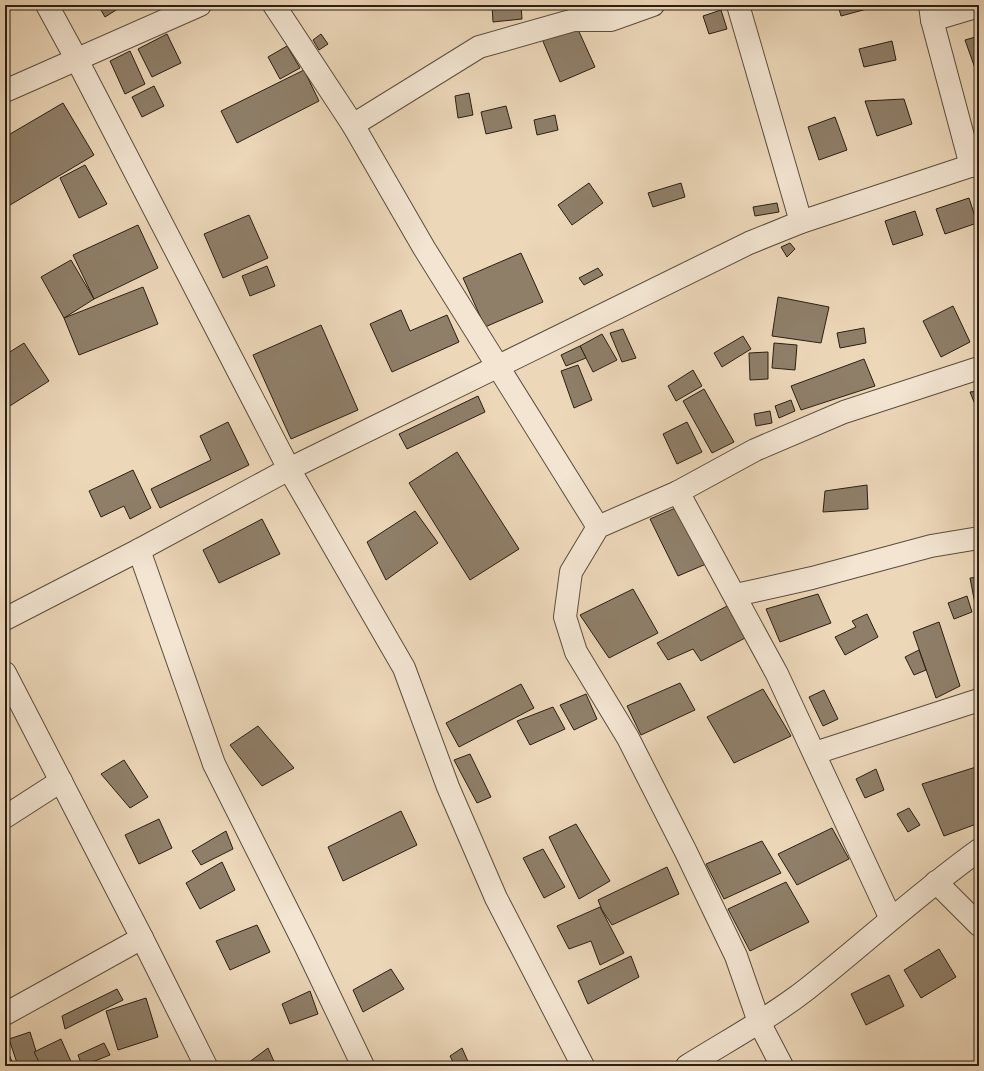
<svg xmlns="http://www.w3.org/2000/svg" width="984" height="1071" viewBox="0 0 984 1071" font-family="'Gentium Book Plus',serif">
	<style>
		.building { fill: #8f7f69; stroke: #2b1f13 }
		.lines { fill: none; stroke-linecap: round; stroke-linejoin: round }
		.minor-casing { stroke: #5b4d3c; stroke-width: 24 }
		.minor { stroke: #f3e5d2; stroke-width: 22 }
	</style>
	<rect width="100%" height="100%" fill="#ecd7b9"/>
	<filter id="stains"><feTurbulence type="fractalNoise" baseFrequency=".005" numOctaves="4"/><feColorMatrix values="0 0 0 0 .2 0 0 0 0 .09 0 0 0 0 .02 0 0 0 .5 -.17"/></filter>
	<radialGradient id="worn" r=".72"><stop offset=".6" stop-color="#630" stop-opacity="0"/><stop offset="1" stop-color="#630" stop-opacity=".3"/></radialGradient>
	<g class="building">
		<polygon points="98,5 124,5 105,17"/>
		<polygon points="492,5 521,5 522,19 493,22"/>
		<polygon points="838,5 878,5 878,6 841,16"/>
		<polygon points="721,10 727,29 709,34 703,16"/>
		<polygon points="576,25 595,67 560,82 542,39"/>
		<polygon points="167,34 181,63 152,77 138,49"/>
		<polygon points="321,34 328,44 319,50 313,40"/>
		<polygon points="979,36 979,70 976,71 965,40"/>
		<polygon points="892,41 896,60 864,67 859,49"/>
		<polygon points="287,46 300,68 280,79 268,57"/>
		<polygon points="130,51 145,84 125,94 110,61"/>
		<polygon points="304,70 319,101 237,143 221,111"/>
		<polygon points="154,86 164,106 142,117 132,97"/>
		<polygon points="469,93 473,115 458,118 455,96"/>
		<polygon points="904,99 912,124 877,136 865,101"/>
		<polygon points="63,103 94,155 5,208 5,137"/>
		<polygon points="506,106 512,128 486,134 481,112"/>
		<polygon points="555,115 558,130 537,135 534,120"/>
		<polygon points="835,117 847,150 819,160 808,127"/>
		<polygon points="85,165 107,204 79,218 60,178"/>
		<polygon points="589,183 603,203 572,225 558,205"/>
		<polygon points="681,183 685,197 653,207 648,193"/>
		<polygon points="969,198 977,223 945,234 936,209"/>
		<polygon points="777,203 779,212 755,216 753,207"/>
		<polygon points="915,211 923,235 893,245 885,221"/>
		<polygon points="249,215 268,258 223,278 204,234"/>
		<polygon points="138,225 158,268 94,299 73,255"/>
		<polygon points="790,243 795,249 787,257 781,247"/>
		<polygon points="521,253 543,302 485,327 463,278"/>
		<polygon points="71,260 94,299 64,318 41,277"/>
		<polygon points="267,266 275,286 250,296 242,276"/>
		<polygon points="598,268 603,275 584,285 579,278"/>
		<polygon points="143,287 158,324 79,355 64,318"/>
		<polygon points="778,297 829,307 821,343 772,336"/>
		<polygon points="953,306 970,342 941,357 923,321"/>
		<polygon points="401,310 410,331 447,315 459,342 392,372 370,324"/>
		<polygon points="321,325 358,410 291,439 253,355"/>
		<polygon points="864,328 866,343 840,348 837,333"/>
		<polygon points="623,329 636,358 622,362 610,333"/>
		<polygon points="602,334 617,360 593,372 580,346"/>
		<polygon points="743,336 751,349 722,367 714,353"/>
		<polygon points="24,343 49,381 5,409 5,355"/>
		<polygon points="774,343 797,345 795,370 772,368"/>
		<polygon points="580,346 586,358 566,366 561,355"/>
		<polygon points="768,352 768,379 750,380 749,353"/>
		<polygon points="864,359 875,386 801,410 791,386"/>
		<polygon points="578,365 592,400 574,408 561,371"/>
		<polygon points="693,370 702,386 676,401 668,386"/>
		<polygon points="704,389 734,442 712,453 683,401"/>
		<polygon points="979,391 979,414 970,392"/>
		<polygon points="478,396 485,412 407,449 399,434"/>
		<polygon points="791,400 795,411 779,418 775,406"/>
		<polygon points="770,411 772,423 756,426 754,414"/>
		<polygon points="228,422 249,465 160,508 151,489 211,460 200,436"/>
		<polygon points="687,422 702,452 677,464 663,434"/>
		<polygon points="457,452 519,549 470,580 409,483"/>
		<polygon points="133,470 151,508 130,519 124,506 101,517 89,491"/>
		<polygon points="867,485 868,509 823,512 825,491"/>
		<polygon points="680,506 706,564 678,576 650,519"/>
		<polygon points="415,511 438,543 386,580 367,542"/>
		<polygon points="262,519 280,554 219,583 203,550"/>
		<polygon points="979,577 979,609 976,609 970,578"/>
		<polygon points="633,589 658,633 609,658 580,615"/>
		<polygon points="818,594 831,623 780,642 766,609"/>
		<polygon points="967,596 972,612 954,619 948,603"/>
		<polygon points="729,605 747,637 701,661 693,649 668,660 657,643"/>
		<polygon points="867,614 878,637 845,655 835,637 856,627 852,621"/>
		<polygon points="939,622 960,686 936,698 913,632"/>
		<polygon points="919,650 926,670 914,675 905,657"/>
		<polygon points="680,683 695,710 641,735 627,706"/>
		<polygon points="521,684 534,708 459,747 446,723"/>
		<polygon points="763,689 791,736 734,763 707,717"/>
		<polygon points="824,690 838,719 823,726 809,697"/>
		<polygon points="586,694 597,719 574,730 560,705"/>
		<polygon points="553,707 565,729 530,745 517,721"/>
		<polygon points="258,726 294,768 262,786 230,745"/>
		<polygon points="470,754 491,797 477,803 454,760"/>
		<polygon points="124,760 148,797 130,808 101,774"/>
		<polygon points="976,767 979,776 979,823 944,836 922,784"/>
		<polygon points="876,769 884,790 865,798 856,779"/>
		<polygon points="909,808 920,825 908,832 897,814"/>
		<polygon points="401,811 417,845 343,881 328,847"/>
		<polygon points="159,819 172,848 139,864 125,835"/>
		<polygon points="576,824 610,881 579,899 549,837"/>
		<polygon points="832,828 849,859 797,885 778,854"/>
		<polygon points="226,831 233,849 201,865 192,851"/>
		<polygon points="762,841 781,873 724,899 706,864"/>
		<polygon points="543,849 565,887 544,898 523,858"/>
		<polygon points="222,862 235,890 200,909 186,883"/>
		<polygon points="667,867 679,894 612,925 602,910 598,900"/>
		<polygon points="786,882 809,922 750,951 728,909"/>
		<polygon points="600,907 624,953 600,965 591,941 569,949 557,926"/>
		<polygon points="257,925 270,952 230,970 216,941"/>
		<polygon points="939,949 956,977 921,998 904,970"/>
		<polygon points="631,956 639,977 588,1004 578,981"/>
		<polygon points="391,969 404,989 363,1012 353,990"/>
		<polygon points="889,975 904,1006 866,1025 851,994"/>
		<polygon points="117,989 123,1000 65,1029 62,1016"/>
		<polygon points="310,991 318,1014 290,1024 282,1004"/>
		<polygon points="146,998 158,1037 118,1050 106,1011"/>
		<polygon points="30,1032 40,1064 18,1066 9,1039"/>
		<polygon points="61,1039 73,1066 41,1066 34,1052"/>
		<polygon points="104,1043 110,1055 82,1066 78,1055"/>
		<polygon points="268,1048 276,1066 244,1066"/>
		<polygon points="462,1048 470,1066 455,1066 450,1056"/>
		<polygon points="7,1050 14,1066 5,1066 5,1051"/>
	</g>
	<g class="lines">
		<g class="minor-casing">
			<g id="minor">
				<polyline points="47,5 77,60 289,469 404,668 448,787 496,898 583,1066"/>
				<polyline points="274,5 353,125 424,248 598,527"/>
				<polyline points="738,5 801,222"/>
				<polyline points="930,5 932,20 971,166"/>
				<polyline points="932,20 979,6"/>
				<polyline points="5,91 200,5"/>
				<polyline points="353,125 479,47 574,20 611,20 653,5"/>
				<polyline points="678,492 777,674 891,919"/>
				<polyline points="139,550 214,764 305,945 363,1066"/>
				<polyline points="736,595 812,578 931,546 979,538"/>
				<polyline points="5,619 139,550 289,469 749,243 801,222 979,163"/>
				<polyline points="5,673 142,938 206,1066"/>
				<polyline points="815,753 979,700"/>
				<polyline points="5,817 61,781"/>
				<polyline points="936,882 979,925"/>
				<polyline points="5,1014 142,938"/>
				<path d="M 687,1066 C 727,1041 770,1018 807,989 C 865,943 919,893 979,850"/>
				<polyline points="782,1066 759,1022 736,956 686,852 628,738 576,652 565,617 571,572 598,527 678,492 755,450 844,412 979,368"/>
			</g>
		</g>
		<use href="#minor" class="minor"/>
	</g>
	<rect width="984" height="1071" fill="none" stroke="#ecd7b9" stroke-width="20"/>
	<rect x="6" y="6" width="972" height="1059" fill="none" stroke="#2b1f13" stroke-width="2"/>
	<rect x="10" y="10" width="964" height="1051" fill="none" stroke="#2b1f13"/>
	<rect width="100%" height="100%" filter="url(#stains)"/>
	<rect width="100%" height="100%" fill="url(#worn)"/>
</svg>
